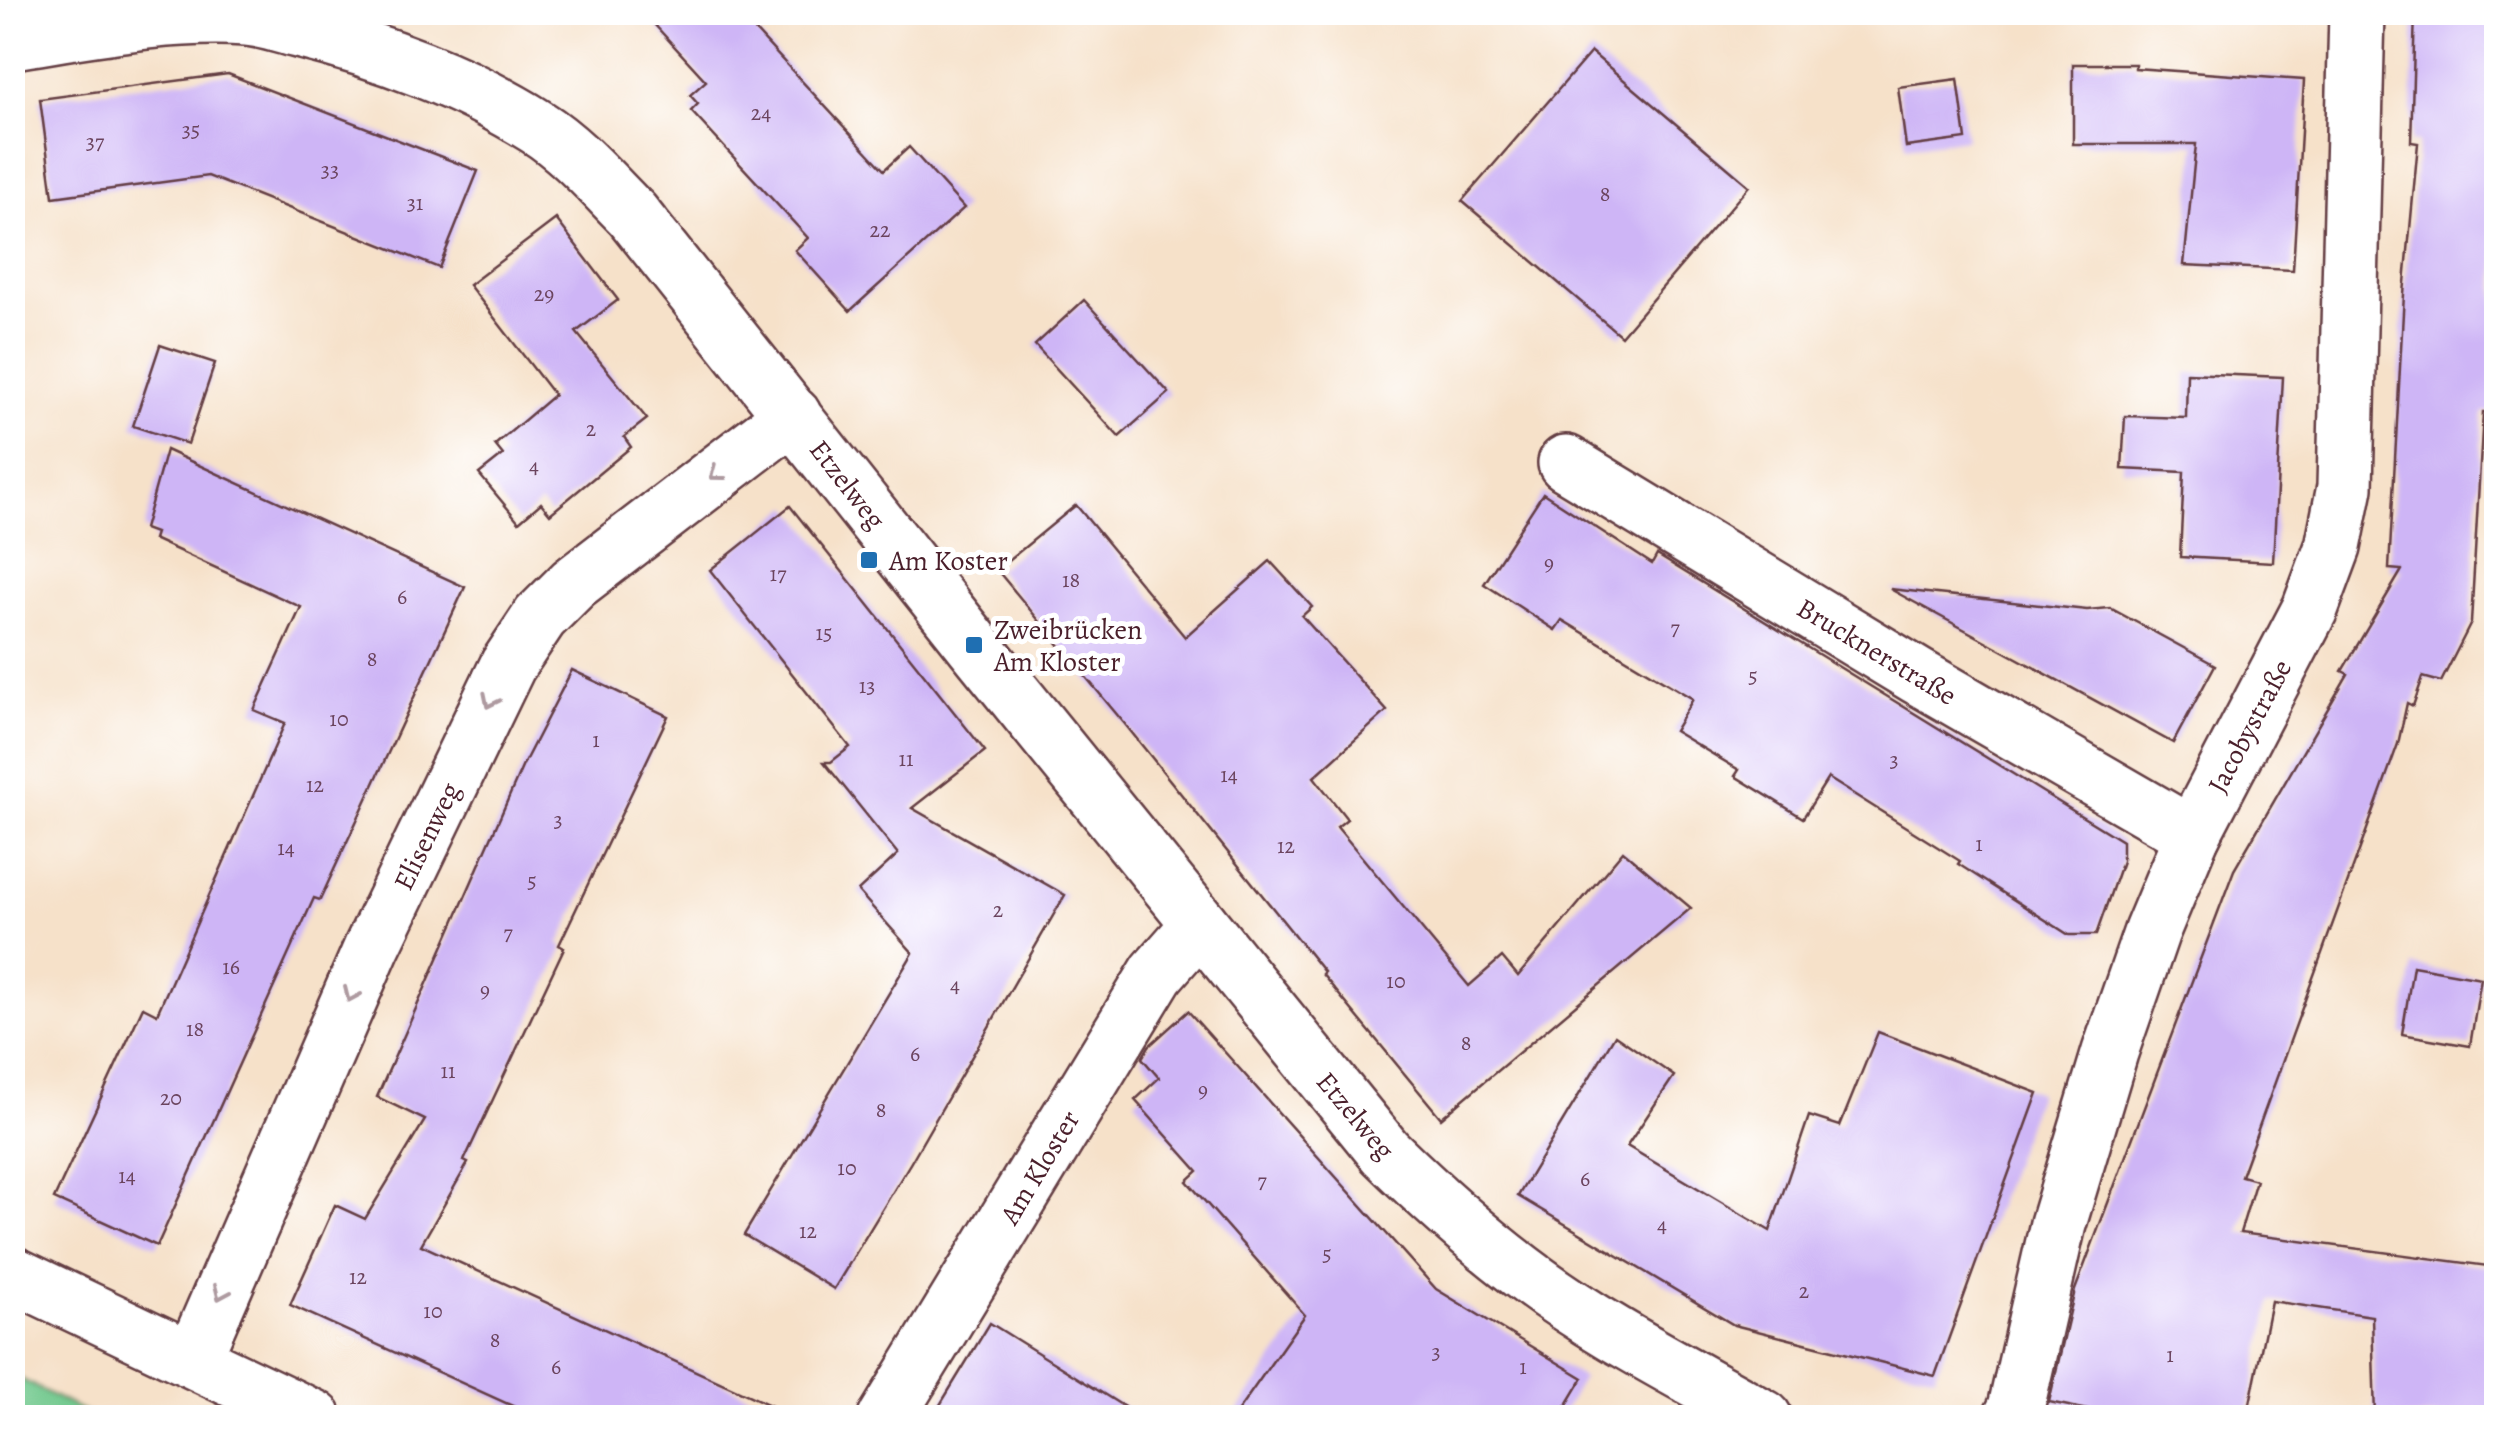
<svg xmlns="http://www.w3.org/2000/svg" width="2509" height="1430" viewBox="0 0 2509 1430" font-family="Alegreya,serif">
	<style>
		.green { fill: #73c98f; stroke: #5e745d; stroke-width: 2.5 }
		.building { fill: #ceb5f6 }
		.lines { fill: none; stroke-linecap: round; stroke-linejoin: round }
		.minor-casing { stroke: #643c43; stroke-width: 60 }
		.minor { stroke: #fff; stroke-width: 55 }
		.oneway { stroke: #ae9aa0 }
		.poi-dot { fill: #1f6fb2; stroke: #fff; stroke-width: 4 }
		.labels { text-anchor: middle; stroke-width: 10; stroke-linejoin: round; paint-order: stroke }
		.number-label { font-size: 22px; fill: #6b445e }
		.street-label { font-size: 28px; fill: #4a1f2b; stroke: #fff }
		.poi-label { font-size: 28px; fill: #4a1f2b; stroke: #fff; text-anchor: start }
	</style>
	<rect width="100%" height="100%" fill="#fff"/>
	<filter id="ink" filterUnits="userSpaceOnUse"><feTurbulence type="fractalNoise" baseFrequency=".01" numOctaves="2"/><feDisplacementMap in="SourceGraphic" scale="20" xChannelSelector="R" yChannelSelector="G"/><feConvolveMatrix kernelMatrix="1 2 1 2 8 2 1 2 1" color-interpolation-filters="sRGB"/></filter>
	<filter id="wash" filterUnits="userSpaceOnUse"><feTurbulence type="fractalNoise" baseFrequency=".0048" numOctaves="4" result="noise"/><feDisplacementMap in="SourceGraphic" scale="40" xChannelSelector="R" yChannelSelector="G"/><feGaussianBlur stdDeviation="2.25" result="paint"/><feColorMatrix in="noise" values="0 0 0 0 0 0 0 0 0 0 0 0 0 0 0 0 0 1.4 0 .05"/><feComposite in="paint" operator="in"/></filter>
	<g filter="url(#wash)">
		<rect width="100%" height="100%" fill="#f6e1c9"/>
		<polygon class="green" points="13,1375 94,1417 13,1417"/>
		<g id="blocks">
			<g class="building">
				<polygon points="643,12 738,12 884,170 909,147 964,208 850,311 795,250 808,238 691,111 698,104 690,95 706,81"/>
				<polygon points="2415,12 2496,12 2496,347 2493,412 2483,412 2471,623 2441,682 2423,677 2413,706 2407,703 2398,744 2241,1176 2256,1180 2240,1233 2496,1267 2496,1415 2375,1418 2372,1316 2271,1301 2247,1418 2128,1418 2049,1402 2075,1290 2234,870 2348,674 2342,671 2402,570 2389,569 2404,294 2418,143 2411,142"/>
				<polygon points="1591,52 1749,186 1621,336 1462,201"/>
				<polygon points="2073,64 2135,64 2135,68 2304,80 2293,270 2184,265 2196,144 2073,144"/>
				<polygon points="228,74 478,171 439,268 208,176 53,197 40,99"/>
				<polygon points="1958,79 1966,139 1906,147 1898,87"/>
				<polygon points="556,219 618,300 576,332 647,419 624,437 631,447 550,514 541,503 519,522 479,474 503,455 495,445 554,395 469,285"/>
				<polygon points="1084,300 1169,393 1119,437 1035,345"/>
				<polygon points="160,345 215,363 188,444 133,426"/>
				<polygon points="2187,373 2283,377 2273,562 2180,557 2184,472 2122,469 2125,416 2186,418"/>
				<polygon points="166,450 465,587 320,900 314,898 157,1246 54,1199 143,1007 157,1014 285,723 254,710 301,607 153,539 155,533 144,529"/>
				<polygon points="1543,493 1652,564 1657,555 2122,841 2122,861 2096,935 2069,935 1958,864 1960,861 1828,778 1803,818 1735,776 1739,770 1674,731 1693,699 1562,620 1555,630 1484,584"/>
				<polygon points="1076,505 1185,637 1270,561 1312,607 1302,616 1387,711 1314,777 1347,819 1337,827 1469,986 1502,957 1518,976 1623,851 1691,908 1441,1118 1322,974 1324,972 1124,723 997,570"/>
				<polygon points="790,506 985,751 912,808 1065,895 911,1162 834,1289 744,1235 913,953 858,891 898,854 824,762 831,762 850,747 710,570"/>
				<polygon points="1890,589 2087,610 2110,608 2215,665 2173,743"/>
				<polygon points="572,670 668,716 559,945 564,948 464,1161 468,1163 421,1245 798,1418 539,1418 290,1305 335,1205 365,1219 425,1120 377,1097 523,765"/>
				<polygon points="2413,966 2481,978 2470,1046 2402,1034"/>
				<polygon points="1188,1011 1436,1289 1583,1378 1559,1418 1233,1418 1305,1315 1187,1181 1198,1171 1135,1100 1159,1078 1142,1058 1149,1046"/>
				<polygon points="1878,1032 2038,1093 1935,1376 1734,1325 1518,1196 1615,1035 1674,1076 1627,1146 1770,1231 1809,1116 1840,1126"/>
				<polygon points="990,1323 1142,1418 932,1418"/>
			</g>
		</g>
	</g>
	<g filter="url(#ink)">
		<use href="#blocks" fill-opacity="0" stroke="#643c43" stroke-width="2.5"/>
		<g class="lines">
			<g class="minor-casing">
				<g id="minor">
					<path d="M 12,41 C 90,29 168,13 246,18 C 263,19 281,26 298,30 C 379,50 466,82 537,127 C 572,149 602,184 632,214 L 974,645 L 1385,1152 C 1429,1195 1473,1235 1522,1272 C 1597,1329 1683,1372 1764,1418"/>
					<polyline points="1566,463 1917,676 2192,835"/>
					<polyline points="12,1274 314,1418"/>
					<polyline points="193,1359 372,947 508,665 540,617 574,583 793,415"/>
					<polyline points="886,1418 1157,973 1200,924"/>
					<polyline points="2011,1418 2016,1408 2058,1224 2110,1052 2152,931 2192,835 2310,609 2333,547 2345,487 2357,12"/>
				</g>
			</g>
			<use href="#minor" class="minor"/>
		</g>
		<defs><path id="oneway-chevron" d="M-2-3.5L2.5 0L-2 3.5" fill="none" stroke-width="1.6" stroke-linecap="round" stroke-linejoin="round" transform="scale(2.5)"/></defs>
		<g class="oneway">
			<use href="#oneway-chevron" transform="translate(716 474) rotate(143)"/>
			<use href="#oneway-chevron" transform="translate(490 701) rotate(116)"/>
			<use href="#oneway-chevron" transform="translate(351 995) rotate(114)"/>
			<use href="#oneway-chevron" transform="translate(221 1293) rotate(114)"/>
		</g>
	</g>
	<g class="poi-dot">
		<rect x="859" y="550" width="20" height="20" rx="5"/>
		<rect x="964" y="635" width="20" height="20" rx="5"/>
	</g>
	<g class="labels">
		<g class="number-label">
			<text x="761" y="120">24</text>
			<text x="191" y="137">35</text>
			<text x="95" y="149">37</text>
			<text x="330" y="177">33</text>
			<text x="1605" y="201">8</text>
			<text x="415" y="210">31</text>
			<text x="880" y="237">22</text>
			<text x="544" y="301">29</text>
			<text x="591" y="436">2</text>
			<text x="534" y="473">4</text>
			<text x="1549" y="570">9</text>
			<text x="778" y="581">17</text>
			<text x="1071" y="587">18</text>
			<text x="402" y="604">6</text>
			<text x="1675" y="635">7</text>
			<text x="824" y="640">15</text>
			<text x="372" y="666">8</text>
			<text x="1753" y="683">5</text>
			<text x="867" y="693">13</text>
			<text x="339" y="726">10</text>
			<text x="596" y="747">1</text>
			<text x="906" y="766">11</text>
			<text x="1894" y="767">3</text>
			<text x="1229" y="782">14</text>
			<text x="315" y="792">12</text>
			<text x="558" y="827">3</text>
			<text x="1979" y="851">1</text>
			<text x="1286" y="853">12</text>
			<text x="286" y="855">14</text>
			<text x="532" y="888">5</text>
			<text x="998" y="917">2</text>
			<text x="508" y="940">7</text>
			<text x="231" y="974">16</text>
			<text x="1396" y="988">10</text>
			<text x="955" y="992">4</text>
			<text x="485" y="997">9</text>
			<text x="195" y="1036">18</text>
			<text x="1466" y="1050">8</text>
			<text x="915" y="1061">6</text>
			<text x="448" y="1078">11</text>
			<text x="1203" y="1097">9</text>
			<text x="171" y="1105">20</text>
			<text x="881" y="1117">8</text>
			<text x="847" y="1175">10</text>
			<text x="127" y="1183">14</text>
			<text x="1585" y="1186">6</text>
			<text x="1262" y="1188">7</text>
			<text x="1662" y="1232">4</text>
			<text x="808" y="1238">12</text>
			<text x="1327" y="1261">5</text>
			<text x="358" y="1284">12</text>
			<text x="1804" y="1298">2</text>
			<text x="433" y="1318">10</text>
			<text x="495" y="1347">8</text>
			<text x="1436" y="1359">3</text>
			<text x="2170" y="1362">1</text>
			<text x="556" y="1374">6</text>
			<text x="1523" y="1374">1</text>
		</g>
		<g class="street-label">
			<text transform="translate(848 484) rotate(52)" y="10">Etzelweg</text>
			<text transform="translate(1877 651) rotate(31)" y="10">Brucknerstraße</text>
			<text transform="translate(2249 726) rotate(-62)" y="10">Jacobystraße</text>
			<text transform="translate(426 836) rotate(-64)" y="10">Elisenweg</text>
			<text transform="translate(1356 1115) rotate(50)" y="10">Etzelweg</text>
			<text transform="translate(1039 1167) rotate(-59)" y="10">Am Kloster</text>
		</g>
		<g class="poi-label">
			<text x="889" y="570">Am Koster</text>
			<text x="994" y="639">Zweibrücken<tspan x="994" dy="32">Am Kloster</tspan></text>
		</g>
	</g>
	<rect width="2509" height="1430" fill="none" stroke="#fff" stroke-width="50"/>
</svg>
